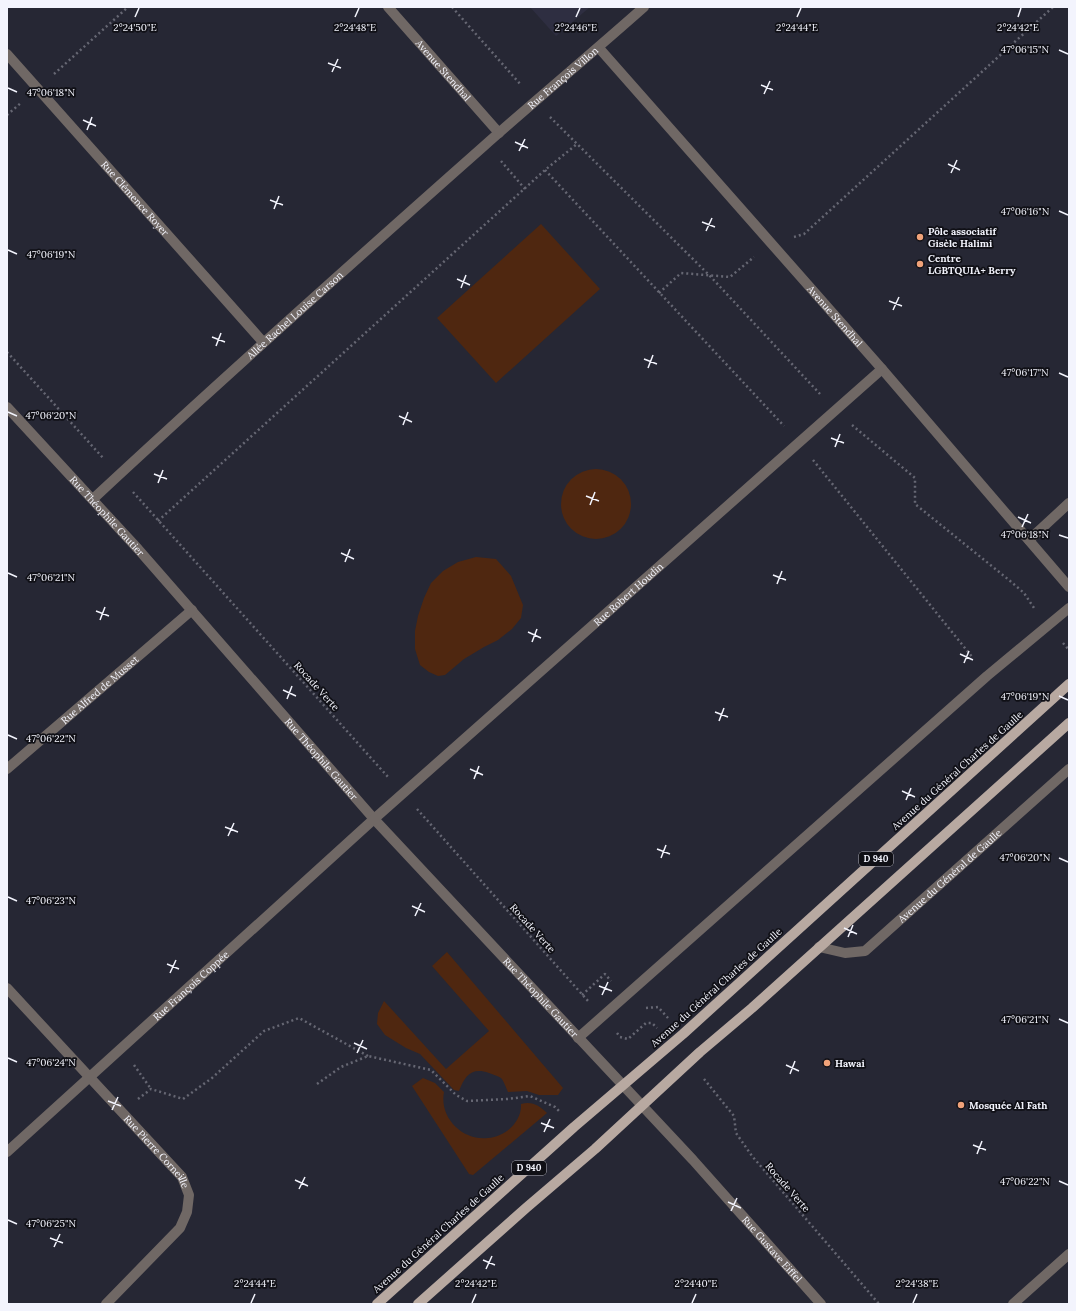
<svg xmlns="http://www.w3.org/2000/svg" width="1076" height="1311" viewBox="0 0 1076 1311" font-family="Lora,serif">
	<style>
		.built { fill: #2e2e41 }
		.green { fill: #4f2710 }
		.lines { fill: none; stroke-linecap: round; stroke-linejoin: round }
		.path { stroke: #666773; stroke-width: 2.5; stroke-dasharray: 2 3; stroke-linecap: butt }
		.lane { stroke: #706865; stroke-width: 10 }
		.street { stroke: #706865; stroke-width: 10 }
		.primary { stroke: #b8a9a1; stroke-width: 10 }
		.ticks { fill: none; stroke: #f3f4fd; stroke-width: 1.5 }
		.poi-dot { fill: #f0a279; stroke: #101016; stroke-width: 1.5 }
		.labels { text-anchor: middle; stroke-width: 3.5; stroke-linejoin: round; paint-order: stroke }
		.shield { fill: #101016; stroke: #afb0b8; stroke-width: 1 }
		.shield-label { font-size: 9px; font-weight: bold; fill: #f3f4fd }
		.street-label { font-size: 10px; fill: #f3f4fd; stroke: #101016 }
		.poi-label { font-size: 10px; font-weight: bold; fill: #f3f4fd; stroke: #101016; text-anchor: start }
		.ticks-label { font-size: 10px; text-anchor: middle; fill: #f3f4fd; stroke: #101016; stroke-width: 3.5; stroke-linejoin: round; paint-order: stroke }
	</style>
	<rect width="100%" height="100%" fill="#262734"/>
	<polygon class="built" points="530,7 590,7 556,36"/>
	<g class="green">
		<polygon points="541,224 600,289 496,383 437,318"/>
		<circle cx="596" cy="504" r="35"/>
		<polygon points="476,557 496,559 511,576 523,605 521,618 512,629 498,640 484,647 464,659 445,675 438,676 429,672 420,665 415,649 415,631 418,616 424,598 431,583 443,571 458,562"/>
		<path d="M 447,952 L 563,1088 L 558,1095 L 539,1095 L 527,1091 L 508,1092 C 506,1088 504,1081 501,1078 C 498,1076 492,1074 489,1073 C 471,1067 465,1076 459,1091 L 454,1090 L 420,1054 L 406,1048 L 385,1035 L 377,1024 L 378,1013 L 384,1001 L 446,1069 L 489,1031 L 432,966 Z"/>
		<path d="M 423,1078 L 435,1083 L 444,1092 C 439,1117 462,1141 488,1138 C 505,1137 522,1122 521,1104 C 533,1101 539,1106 547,1113 L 473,1175 L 469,1174 L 412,1086 Z"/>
	</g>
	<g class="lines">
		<g class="path">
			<polyline points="452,7 521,85"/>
			<polyline points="54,74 128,7"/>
			<polyline points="7,115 22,102"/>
			<polyline points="550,117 710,276 820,394"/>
			<polyline points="501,161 525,189"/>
			<polyline points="545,170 784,426"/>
			<polyline points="794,237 804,234 1053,7"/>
			<polyline points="659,293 681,273 730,277 754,257"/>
			<polyline points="7,352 104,459"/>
			<polyline points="852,425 915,478 915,504 1009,580 1024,593 1034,608"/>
			<polyline points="813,460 973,658"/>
			<polyline points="133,492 388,777"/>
			<polyline points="158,521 545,170 577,144"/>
			<polyline points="1063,643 1069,650"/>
			<polyline points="417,809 588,1001"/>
			<polyline points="582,995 605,974 611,981"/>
			<polyline points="646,1008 658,1007 668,1018"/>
			<polyline points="617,1033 620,1037 628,1039 646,1023 652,1023 657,1028"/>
			<polyline points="134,1065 151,1089"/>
			<polyline points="704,1079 734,1116 736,1133 752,1156 879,1304"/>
			<polyline points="317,1084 341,1067 368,1056 431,1070 456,1095 467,1101 508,1099 530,1096 555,1107 560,1112"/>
			<polyline points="138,1099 151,1089 183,1099 212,1078 264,1031 299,1018 368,1056"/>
		</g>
		<g class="lane">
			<polyline points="1029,540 1069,503"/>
			<polyline points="578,1038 987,676 1069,608"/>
		</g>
		<g class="street">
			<path id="s1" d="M 388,7 L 499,133"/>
			<path id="s2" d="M 599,48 L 882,369 L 1069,587"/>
			<path id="s3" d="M 7,54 L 263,342"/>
			<path id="s4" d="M 7,407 L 138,549 L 374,819 L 693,1160 L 821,1304"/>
			<path id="s5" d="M 93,499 C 222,379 353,262 484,146 C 537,99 591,54 644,7"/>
			<path id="s6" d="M 7,769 L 192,610"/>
			<path id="s7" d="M 819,947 L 845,953 L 865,951 L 1069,769"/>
			<path id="s8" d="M 7,988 L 182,1177 L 189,1195 L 187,1212 L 180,1228 L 106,1304"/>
			<path id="s9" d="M 7,1152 L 374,819 L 882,369"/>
			<polyline points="1013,1304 1069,1254"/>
		</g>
		<g class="primary">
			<polyline points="377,1304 574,1127 683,1034 1069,684"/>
			<polyline points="418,1304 526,1208 595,1149 700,1052 752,1008 1069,723"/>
		</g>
	</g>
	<path class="ticks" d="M 135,17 L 139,8M 355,17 L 359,8M 576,17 L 580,8M 797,17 L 801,8M 1018,17 L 1021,8M 1059,50 L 1068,54M 328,63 L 341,68M 332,72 L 338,59M 761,85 L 773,90M 8,88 L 17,92M 764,94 L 770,81M 83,120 L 96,126M 87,130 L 92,117M 515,142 L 528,148M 519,151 L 525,139M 948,164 L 960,170M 951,173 L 957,160M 270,200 L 283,205M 274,209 L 279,196M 1059,211 L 1068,215M 702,222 L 715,227M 706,231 L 712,218M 8,250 L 17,254M 457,279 L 470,285M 461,288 L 466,275M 889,301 L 902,306M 893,310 L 899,297M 212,337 L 225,342M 216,346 L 221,333M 644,359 L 657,364M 648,368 L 653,355M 1059,373 L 1068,377M 8,412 L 17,416M 399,416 L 412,422M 403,425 L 408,412M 831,438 L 844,443M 835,447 L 840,434M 154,474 L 167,479M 158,483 L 163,470M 586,496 L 599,501M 590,505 L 595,492M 1018,517 L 1031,523M 1022,527 L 1028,514M 1059,535 L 1068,538M 341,553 L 354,559M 345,562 L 350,549M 8,573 L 17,577M 773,575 L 786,580M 777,584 L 782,571M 96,611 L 109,616M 100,620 L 105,607M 528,632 L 541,638M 532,642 L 537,629M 960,654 L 973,660M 964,663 L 969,651M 283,690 L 296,696M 1059,696 L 1068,700M 287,699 L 292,686M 715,712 L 728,717M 719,721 L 724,708M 8,735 L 17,739M 470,769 L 483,775M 474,779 L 479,766M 902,791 L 915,797M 906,800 L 911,788M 225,827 L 238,832M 228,836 L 234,823M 657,849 L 670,854M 661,858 L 666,845M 1059,858 L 1068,862M 8,897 L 17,901M 412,906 L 425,912M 415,916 L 421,903M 844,928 L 857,934M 848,937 L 853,925M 167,964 L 179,969M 170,973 L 176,960M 599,986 L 612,991M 602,995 L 608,982M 1059,1019 L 1068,1023M 354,1043 L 367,1049M 357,1053 L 363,1040M 8,1058 L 17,1062M 786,1065 L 799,1071M 790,1074 L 795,1061M 108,1101 L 121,1106M 112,1110 L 118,1097M 541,1123 L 554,1128M 544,1132 L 550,1119M 973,1145 L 986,1150M 977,1154 L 982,1141M 295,1180 L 308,1186M 1059,1181 L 1068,1185M 299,1189 L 305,1177M 728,1202 L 741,1208M 731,1211 L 737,1198M 8,1220 L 17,1224M 50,1238 L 63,1243M 54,1247 L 60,1234M 483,1260 L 495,1265M 486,1269 L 492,1256M 251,1303 L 255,1294M 472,1303 L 476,1294M 692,1303 L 696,1294M 913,1303 L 917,1294"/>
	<g class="poi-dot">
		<circle cx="920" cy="237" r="4"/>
		<circle cx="920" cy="264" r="4"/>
		<circle cx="827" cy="1063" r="4"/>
		<circle cx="961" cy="1105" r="4"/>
	</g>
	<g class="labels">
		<g class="shield">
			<rect x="859" y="852" width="34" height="14" rx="3"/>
			<rect x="512" y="1161" width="34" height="14" rx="3"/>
		</g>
		<g class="shield-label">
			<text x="876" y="862">D 940</text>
			<text x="529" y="1171">D 940</text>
		</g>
		<g class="street-label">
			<text dy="4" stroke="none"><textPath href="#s1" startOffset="84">Avenue Stendhal</textPath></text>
			<text dy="4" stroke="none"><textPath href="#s5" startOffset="631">Rue François Villon</textPath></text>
			<text dy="4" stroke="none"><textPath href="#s3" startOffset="193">Rue Clémence Royer</textPath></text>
			<text dy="4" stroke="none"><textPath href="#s5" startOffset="273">Allée Rachel Louise Carson</textPath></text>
			<text dy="4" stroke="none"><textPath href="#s2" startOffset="357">Avenue Stendhal</textPath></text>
			<text dy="4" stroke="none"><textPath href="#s4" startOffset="148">Rue Théophile Gautier</textPath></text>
			<text dy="4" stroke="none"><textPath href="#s9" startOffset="835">Rue Robert Houdin</textPath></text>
			<text transform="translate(317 686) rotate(48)" y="4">Rocade Verte</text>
			<text dy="4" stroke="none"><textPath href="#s6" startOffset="122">Rue Alfred de Musset</textPath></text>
			<text dy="4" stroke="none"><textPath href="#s4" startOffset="472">Rue Théophile Gautier</textPath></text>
			<text transform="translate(957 770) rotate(-42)" y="4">Avenue du Général Charles de Gaulle</text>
			<text dy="4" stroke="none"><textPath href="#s7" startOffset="160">Avenue du Général de Gaulle</textPath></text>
			<text transform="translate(533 928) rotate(48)" y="4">Rocade Verte</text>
			<text dy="4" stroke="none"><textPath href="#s9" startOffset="248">Rue François Coppée</textPath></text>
			<text transform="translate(716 987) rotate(-42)" y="4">Avenue du Général Charles de Gaulle</text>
			<text dy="4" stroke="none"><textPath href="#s4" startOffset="796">Rue Théophile Gautier</textPath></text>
			<text dy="4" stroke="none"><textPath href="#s8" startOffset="222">Rue Pierre Corneille</textPath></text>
			<text transform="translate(788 1187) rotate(49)" y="4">Rocade Verte</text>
			<text transform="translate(438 1233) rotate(-42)" y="4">Avenue du Général Charles de Gaulle</text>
			<text dy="4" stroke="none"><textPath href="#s4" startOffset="1138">Rue Gustave Eiffel</textPath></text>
		</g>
		<g class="poi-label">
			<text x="928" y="235">Pôle associatif<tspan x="928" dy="12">Gisèle Halimi</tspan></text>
			<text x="928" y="262">Centre<tspan x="928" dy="12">LGBTQUIA+ Berry</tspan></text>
			<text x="835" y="1067">Hawai</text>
			<text x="969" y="1109">Mosquée Al Fath</text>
		</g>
	</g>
	<g class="ticks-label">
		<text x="135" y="31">2°24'50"E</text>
		<text x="355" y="31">2°24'48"E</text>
		<text x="576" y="31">2°24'46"E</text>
		<text x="797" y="31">2°24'44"E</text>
		<text x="1018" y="31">2°24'42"E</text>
		<text x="1025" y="53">47°06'15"N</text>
		<text x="51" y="96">47°06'18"N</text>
		<text x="1025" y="215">47°06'16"N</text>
		<text x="51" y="258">47°06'19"N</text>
		<text x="1025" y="376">47°06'17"N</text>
		<text x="51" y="419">47°06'20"N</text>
		<text x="1025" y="538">47°06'18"N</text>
		<text x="51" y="581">47°06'21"N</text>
		<text x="1025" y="700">47°06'19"N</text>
		<text x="51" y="742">47°06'22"N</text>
		<text x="1025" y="861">47°06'20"N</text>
		<text x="51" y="904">47°06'23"N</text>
		<text x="1025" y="1023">47°06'21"N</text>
		<text x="51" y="1066">47°06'24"N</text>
		<text x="1025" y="1185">47°06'22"N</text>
		<text x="51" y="1227">47°06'25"N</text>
		<text x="255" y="1287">2°24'44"E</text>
		<text x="476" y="1287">2°24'42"E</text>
		<text x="696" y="1287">2°24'40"E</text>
		<text x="917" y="1287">2°24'38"E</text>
	</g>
	<rect width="1076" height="1311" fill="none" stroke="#f3f4fd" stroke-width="16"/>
</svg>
